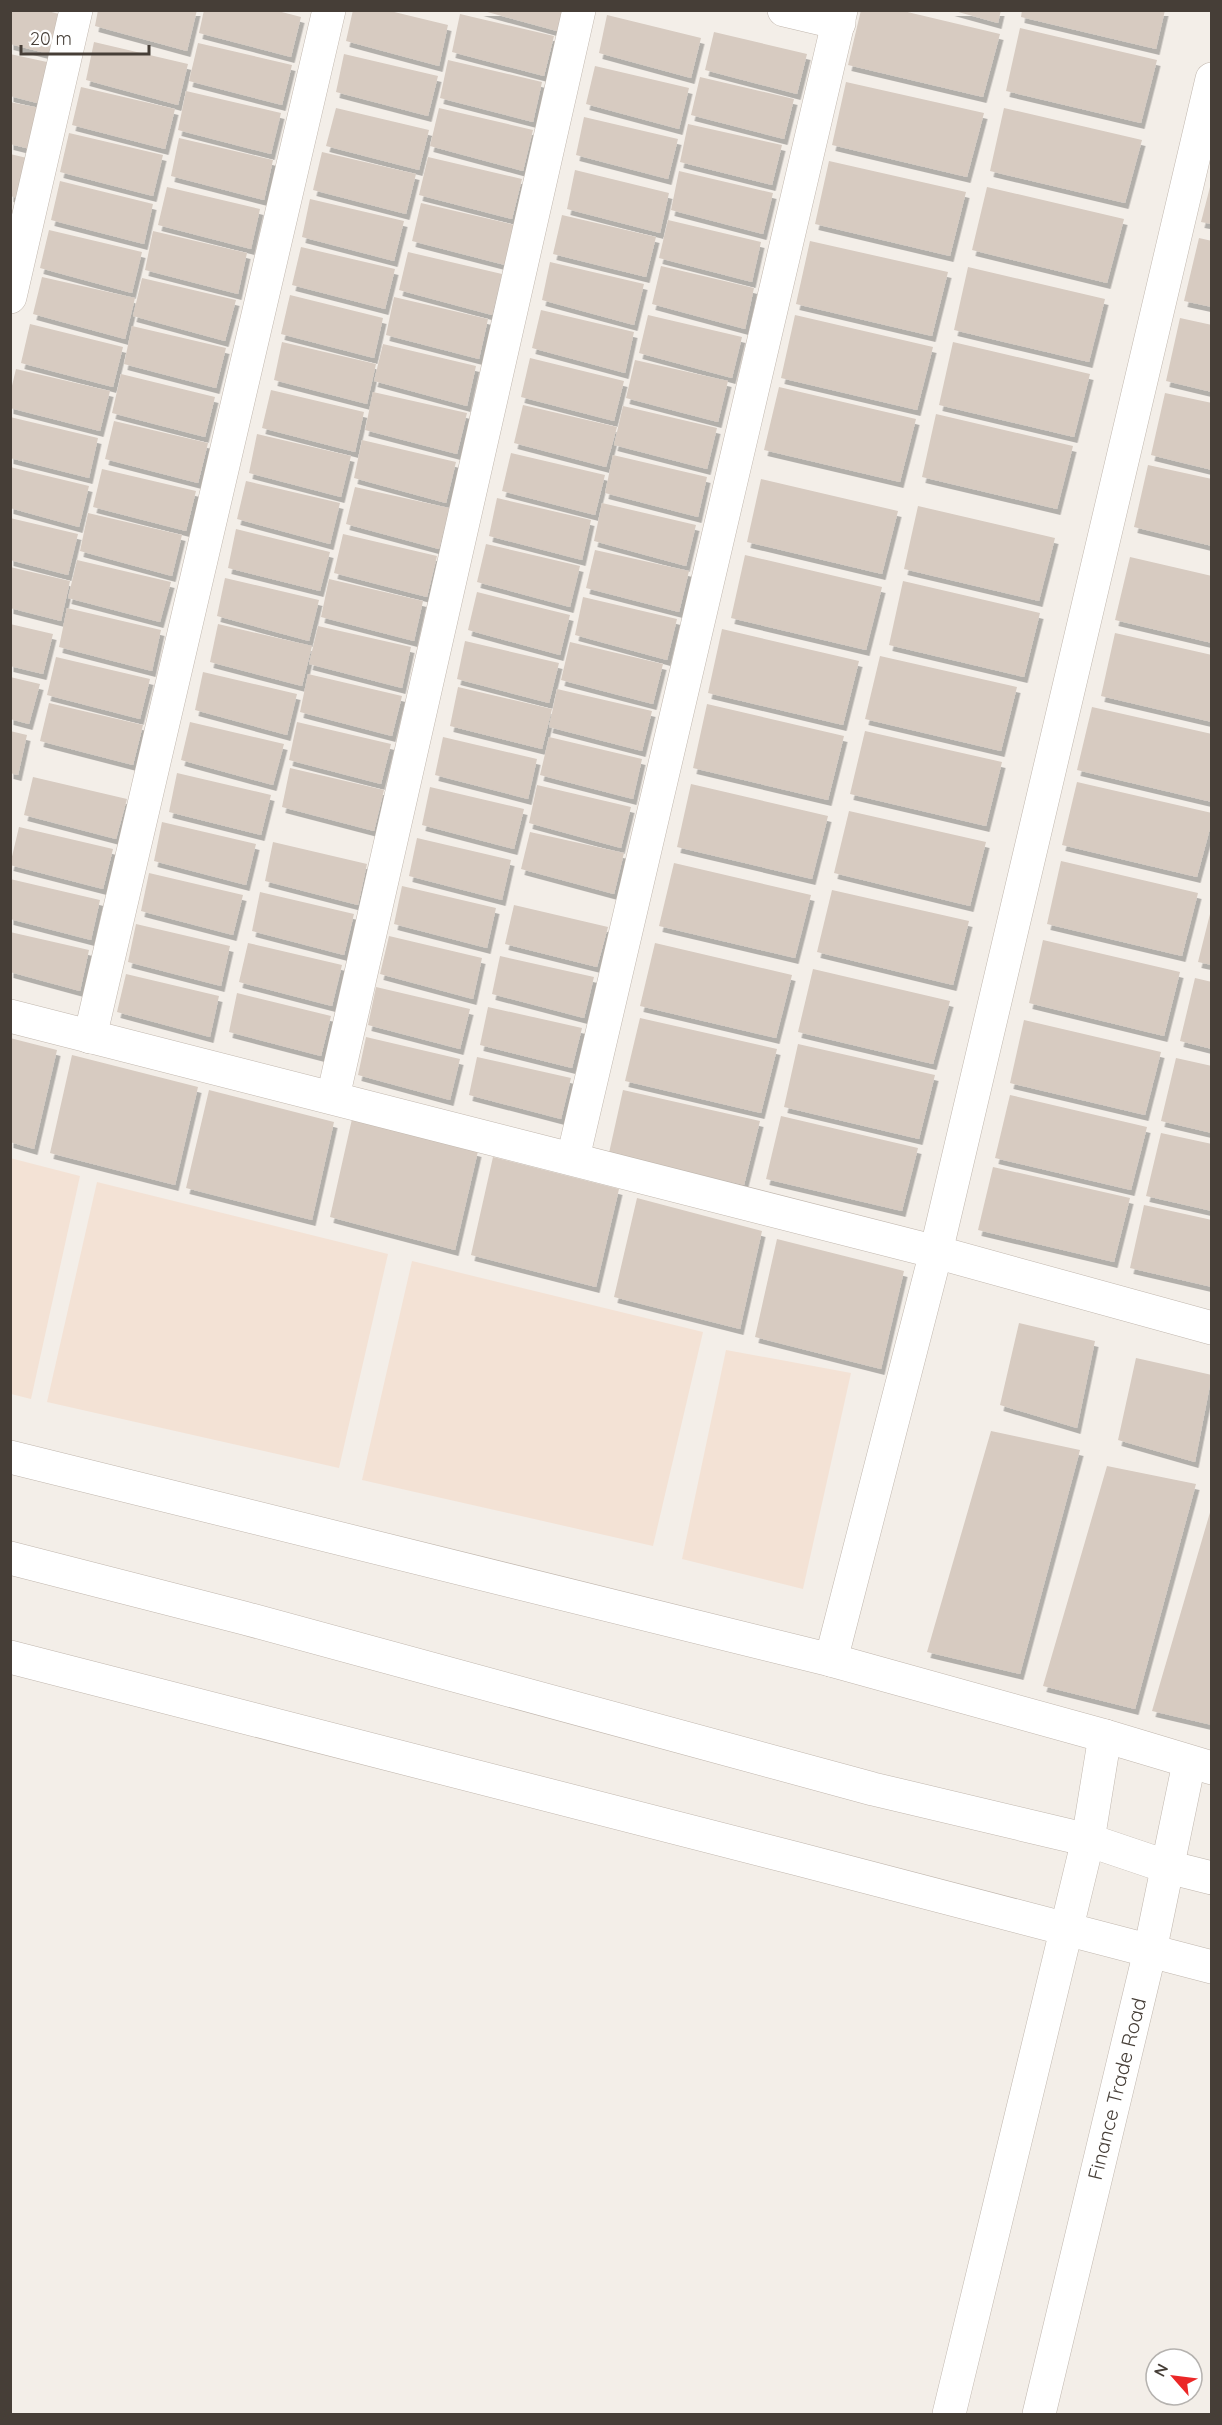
<svg xmlns="http://www.w3.org/2000/svg" width="1222" height="2425" viewBox="0 0 1222 2425" font-family="Quicksand,sans-serif">
	<style>
		.commercial { fill: #f3e2d5 }
		.building { fill: #d7cbc1; filter: url(#shadow) }
		.lines { fill: none; stroke-linecap: round; stroke-linejoin: round }
		.minor-casing { stroke: #c1b7ae; stroke-width: 34 }
		.minor { stroke: #fff; stroke-width: 33 }
		.labels { text-anchor: middle; stroke-width: 4.5; stroke-linejoin: round; paint-order: stroke }
		.street-label { font-size: 20px; fill: #463e37; stroke: #fff }
	</style>
	<defs>
		<filter id="shadow"><feDropShadow dx="3.5" dy="6" stdDeviation="0" flood-color="#0004"/></filter>
	</defs>
	<rect width="100%" height="100%" fill="#f3eee8"/>
	<g class="commercial">
		<polygon points="10,1158 80,1176 31,1399 11,1394"/>
		<polygon points="97,1182 388,1254 339,1468 47,1402"/>
		<polygon points="412,1261 703,1332 653,1546 362,1480"/>
		<polygon points="726,1350 851,1373 803,1589 682,1559"/>
	</g>
	<g class="building">
		<polygon points="10,10 44,10 59,14 49,54 10,44"/>
		<polygon points="98,10 197,10 187,51 95,26"/>
		<polygon points="204,10 274,10 301,17 291,57 199,33"/>
		<polygon points="353,10 386,10 448,25 439,66 346,41"/>
		<polygon points="480,10 562,10 557,31"/>
		<polygon points="861,10 899,10 1000,34 983,97 848,65"/>
		<polygon points="951,10 1001,10 998,23"/>
		<polygon points="1022,10 1165,10 1156,49 1021,17"/>
		<polygon points="460,14 554,36 544,76 452,52"/>
		<polygon points="607,15 701,38 691,78 599,53"/>
		<polygon points="1020,28 1157,60 1141,123 1006,91"/>
		<polygon points="714,32 807,54 797,94 705,70"/>
		<polygon points="94,42 188,64 178,105 86,80"/>
		<polygon points="198,43 292,65 282,105 189,81"/>
		<polygon points="10,54 47,62 37,103 10,96"/>
		<polygon points="344,54 438,76 428,116 336,92"/>
		<polygon points="448,60 542,82 533,122 440,98"/>
		<polygon points="595,66 689,88 679,129 586,104"/>
		<polygon points="700,77 794,99 784,139 691,115"/>
		<polygon points="846,82 984,113 967,177 832,145"/>
		<polygon points="81,87 175,109 165,149 72,125"/>
		<polygon points="186,91 281,113 271,154 178,130"/>
		<polygon points="10,102 40,108 30,149 10,144"/>
		<polygon points="336,108 429,130 419,170 326,146"/>
		<polygon points="439,108 533,130 523,171 430,146"/>
		<polygon points="1004,108 1142,140 1125,203 990,171"/>
		<polygon points="584,117 678,139 668,179 576,155"/>
		<polygon points="688,124 782,145 772,185 680,162"/>
		<polygon points="69,133 163,155 153,196 60,172"/>
		<polygon points="179,138 273,160 264,200 171,176"/>
		<polygon points="322,152 416,174 406,214 313,190"/>
		<polygon points="10,154 27,158 18,198 10,196"/>
		<polygon points="428,157 522,179 512,219 419,195"/>
		<polygon points="829,161 966,192 950,256 815,224"/>
		<polygon points="575,170 669,193 660,233 567,209"/>
		<polygon points="679,171 773,193 763,234 671,210"/>
		<polygon points="60,181 153,204 144,244 51,220"/>
		<polygon points="1211,183 1212,183 1212,224 1201,222"/>
		<polygon points="167,187 260,209 251,249 158,225"/>
		<polygon points="987,187 1124,219 1107,283 972,250"/>
		<polygon points="310,199 404,221 394,261 302,237"/>
		<polygon points="421,203 515,225 505,265 412,241"/>
		<polygon points="562,215 656,237 646,277 553,254"/>
		<polygon points="668,220 761,242 752,282 659,258"/>
		<polygon points="49,230 142,252 132,293 40,268"/>
		<polygon points="153,231 247,253 238,294 145,270"/>
		<polygon points="1199,238 1212,241 1212,307 1184,301"/>
		<polygon points="810,241 948,272 932,336 796,304"/>
		<polygon points="301,247 395,269 385,309 292,285"/>
		<polygon points="408,252 502,274 492,315 399,290"/>
		<polygon points="550,262 644,284 634,325 542,300"/>
		<polygon points="661,266 754,288 745,329 652,304"/>
		<polygon points="968,267 1105,299 1089,362 954,330"/>
		<polygon points="42,277 135,298 125,339 33,314"/>
		<polygon points="142,278 236,300 225,341 133,316"/>
		<polygon points="290,295 383,318 374,358 281,334"/>
		<polygon points="394,297 488,319 479,359 386,335"/>
		<polygon points="541,310 634,332 625,373 532,348"/>
		<polygon points="648,315 742,337 732,378 639,353"/>
		<polygon points="795,315 933,347 917,410 781,378"/>
		<polygon points="1180,318 1212,325 1212,392 1166,381"/>
		<polygon points="30,324 123,347 113,387 21,363"/>
		<polygon points="132,326 226,348 216,388 124,364"/>
		<polygon points="282,342 376,364 367,404 274,380"/>
		<polygon points="953,342 1090,374 1074,437 939,405"/>
		<polygon points="383,344 476,366 467,406 374,381"/>
		<polygon points="530,358 624,381 614,421 521,397"/>
		<polygon points="635,360 728,381 718,422 626,398"/>
		<polygon points="16,369 110,391 100,431 10,408 10,394"/>
		<polygon points="121,374 215,397 205,437 112,413"/>
		<polygon points="779,387 916,419 900,482 764,450"/>
		<polygon points="271,390 364,412 355,452 262,428"/>
		<polygon points="373,392 467,413 457,454 365,430"/>
		<polygon points="1165,393 1212,403 1212,470 1151,455"/>
		<polygon points="523,405 617,427 606,467 514,443"/>
		<polygon points="623,406 717,428 707,469 614,445"/>
		<polygon points="936,414 1073,446 1057,509 922,477"/>
		<polygon points="10,417 98,438 89,478 10,458"/>
		<polygon points="114,421 208,443 198,483 105,459"/>
		<polygon points="257,434 351,456 341,497 249,473"/>
		<polygon points="362,440 456,462 446,503 354,478"/>
		<polygon points="511,453 605,475 595,515 502,491"/>
		<polygon points="613,455 707,477 698,517 605,493"/>
		<polygon points="1148,465 1212,479 1212,546 1134,527"/>
		<polygon points="10,467 89,486 79,527 10,508"/>
		<polygon points="102,469 196,491 186,531 93,507"/>
		<polygon points="761,479 898,511 882,574 747,542"/>
		<polygon points="246,481 340,503 330,544 237,519"/>
		<polygon points="355,487 449,508 439,549 346,524"/>
		<polygon points="497,498 591,520 582,560 489,536"/>
		<polygon points="602,503 696,525 686,566 594,541"/>
		<polygon points="918,506 1055,538 1039,601 904,569"/>
		<polygon points="88,513 182,535 172,576 80,551"/>
		<polygon points="10,518 78,534 68,575 10,560"/>
		<polygon points="236,529 330,552 320,591 228,568"/>
		<polygon points="343,534 437,556 427,597 334,573"/>
		<polygon points="486,544 580,566 570,607 477,582"/>
		<polygon points="595,550 689,571 679,612 586,588"/>
		<polygon points="745,555 882,587 866,650 731,618"/>
		<polygon points="1130,557 1212,576 1212,643 1115,620"/>
		<polygon points="77,560 171,582 160,622 68,598"/>
		<polygon points="10,567 70,581 61,621 10,608"/>
		<polygon points="225,578 319,600 309,641 217,616"/>
		<polygon points="329,579 423,601 414,641 321,617"/>
		<polygon points="903,581 1040,613 1024,677 889,645"/>
		<polygon points="477,592 570,615 560,655 468,630"/>
		<polygon points="583,597 677,619 667,660 575,635"/>
		<polygon points="67,608 161,630 152,671 59,647"/>
		<polygon points="10,624 53,634 43,674 10,666"/>
		<polygon points="218,624 312,646 302,686 210,662"/>
		<polygon points="318,626 411,647 402,688 309,664"/>
		<polygon points="722,629 859,661 843,725 708,693"/>
		<polygon points="1115,633 1212,655 1212,722 1101,696"/>
		<polygon points="465,641 559,663 549,703 457,679"/>
		<polygon points="570,642 663,664 653,704 561,680"/>
		<polygon points="880,656 1017,687 1001,751 865,719"/>
		<polygon points="56,657 150,679 140,719 47,695"/>
		<polygon points="203,672 297,694 287,735 195,710"/>
		<polygon points="308,674 402,696 392,736 300,712"/>
		<polygon points="10,677 40,684 29,724 10,719"/>
		<polygon points="458,687 552,709 542,749 450,726"/>
		<polygon points="557,689 652,711 642,751 549,727"/>
		<polygon points="49,703 143,725 133,765 40,741"/>
		<polygon points="707,704 844,736 828,800 693,768"/>
		<polygon points="1092,707 1212,734 1212,802 1077,770"/>
		<polygon points="190,722 284,744 273,785 181,760"/>
		<polygon points="297,722 391,744 381,784 289,760"/>
		<polygon points="10,731 27,735 18,775 10,773"/>
		<polygon points="865,731 1002,762 986,826 850,794"/>
		<polygon points="443,737 537,759 528,799 435,775"/>
		<polygon points="549,737 642,759 633,799 540,775"/>
		<polygon points="290,768 384,790 374,831 282,807"/>
		<polygon points="177,773 271,795 261,835 169,812"/>
		<polygon points="33,777 127,799 116,839 24,815"/>
		<polygon points="1077,782 1212,813 1212,821 1197,877 1062,845"/>
		<polygon points="691,784 828,816 812,879 677,847"/>
		<polygon points="537,785 631,807 621,848 529,823"/>
		<polygon points="430,787 524,809 514,849 422,825"/>
		<polygon points="849,811 986,842 970,906 834,873"/>
		<polygon points="162,822 256,844 246,885 154,861"/>
		<polygon points="19,827 113,849 103,889 10,865"/>
		<polygon points="530,832 624,853 614,894 521,869"/>
		<polygon points="417,838 511,860 502,900 409,876"/>
		<polygon points="273,842 367,864 358,905 265,881"/>
		<polygon points="1061,861 1198,893 1182,956 1047,924"/>
		<polygon points="674,863 811,895 795,958 659,926"/>
		<polygon points="149,873 243,895 233,935 141,911"/>
		<polygon points="10,879 100,900 91,940 10,919"/>
		<polygon points="402,886 496,908 487,948 394,924"/>
		<polygon points="832,890 969,921 953,985 817,952"/>
		<polygon points="260,892 354,914 344,955 252,931"/>
		<polygon points="514,905 608,927 597,967 505,944"/>
		<polygon points="1212,906 1212,965 1198,962"/>
		<polygon points="136,924 230,946 221,986 128,962"/>
		<polygon points="10,932 89,950 80,991 10,972"/>
		<polygon points="389,936 482,958 473,999 380,974"/>
		<polygon points="1043,940 1180,972 1164,1036 1029,1003"/>
		<polygon points="248,943 342,965 332,1006 239,982"/>
		<polygon points="655,943 792,975 776,1038 640,1006"/>
		<polygon points="500,956 594,977 584,1018 492,994"/>
		<polygon points="813,969 950,1001 933,1064 798,1032"/>
		<polygon points="126,974 219,996 210,1037 117,1012"/>
		<polygon points="1195,978 1212,982 1212,1049 1180,1041"/>
		<polygon points="376,987 470,1009 460,1049 368,1025"/>
		<polygon points="237,993 331,1016 321,1056 229,1032"/>
		<polygon points="488,1007 582,1028 572,1068 480,1045"/>
		<polygon points="640,1018 777,1049 761,1113 625,1081"/>
		<polygon points="1024,1020 1161,1052 1145,1115 1010,1083"/>
		<polygon points="366,1037 460,1059 450,1100 358,1075"/>
		<polygon points="10,1038 57,1050 34,1149 10,1142"/>
		<polygon points="798,1044 935,1075 919,1139 784,1107"/>
		<polygon points="72,1055 198,1087 175,1185 50,1153"/>
		<polygon points="477,1057 571,1078 561,1119 469,1095"/>
		<polygon points="1176,1058 1212,1066 1212,1133 1161,1121"/>
		<polygon points="209,1090 334,1122 312,1220 186,1188"/>
		<polygon points="623,1090 760,1121 744,1185 609,1153"/>
		<polygon points="1010,1095 1147,1127 1131,1190 995,1158"/>
		<polygon points="781,1116 918,1148 902,1211 766,1179"/>
		<polygon points="352,1119 478,1151 455,1250 330,1217"/>
		<polygon points="1161,1133 1212,1144 1212,1211 1146,1196"/>
		<polygon points="493,1157 619,1189 596,1287 471,1255"/>
		<polygon points="993,1167 1130,1198 1114,1262 978,1230"/>
		<polygon points="637,1198 762,1231 740,1329 614,1297"/>
		<polygon points="1144,1205 1212,1220 1212,1287 1130,1268"/>
		<polygon points="777,1239 904,1271 881,1369 755,1337"/>
		<polygon points="1019,1323 1095,1341 1077,1428 1000,1405"/>
		<polygon points="1136,1358 1212,1375 1195,1462 1118,1440"/>
		<polygon points="991,1431 1080,1450 1020,1674 927,1652"/>
		<polygon points="1107,1466 1196,1484 1135,1709 1043,1686"/>
		<polygon points="1211,1509 1212,1509 1212,1725 1152,1711"/>
	</g>
	<g class="lines">
		<g class="minor-casing">
			<g id="minor">
				<polyline points="784,10 839,23"/>
				<polyline points="10,297 76,10"/>
				<polyline points="10,1016 936,1252 1212,1328"/>
				<polyline points="90,1037 329,10"/>
				<polyline points="333,1097 579,10"/>
				<polyline points="573,1158 841,10"/>
				<polyline points="10,1457 831,1660 1105,1736 1212,1768"/>
				<polyline points="10,1558 244,1618 873,1789 1088,1840 1168,1867 1212,1878"/>
				<path d="M 10,1657 C 411,1761 812,1861 1212,1967"/>
				<polyline points="831,1660 936,1252 1212,79"/>
				<polyline points="949,2414 1088,1840 1105,1736"/>
				<polyline points="1039,2414 1150,1951 1189,1763"/>
			</g>
		</g>
		<use href="#minor" class="minor"/>
	</g>
	<g class="labels">
		<g class="street-label">
			<text transform="translate(1117 2089) rotate(-76)" y="7">Finance Trade Road</text>
		</g>
	</g>
	<rect width="1222" height="2425" fill="none" stroke="#463e37" stroke-width="24"/>
	<g transform="translate(1174 2377) rotate(298)"><circle r="28" fill="#ffffff" stroke="#b5b2af" stroke-width="1.5"/>
	<path d="M0-4.5L10 22L0 15L-10 22Z" fill="#eb2727"/>
	<text y="-9" font-size="16" font-weight="bold" text-anchor="middle" fill="#463e37">N</text>
	</g>
	<path d="M21 45v9h128v-9" fill="none" stroke="#463e37" stroke-width="3"/>
	<text x="30" y="45" font-size="18" fill="#463e37" stroke="#ffffff" stroke-width="4.5" paint-order="stroke">20 m</text>
</svg>
